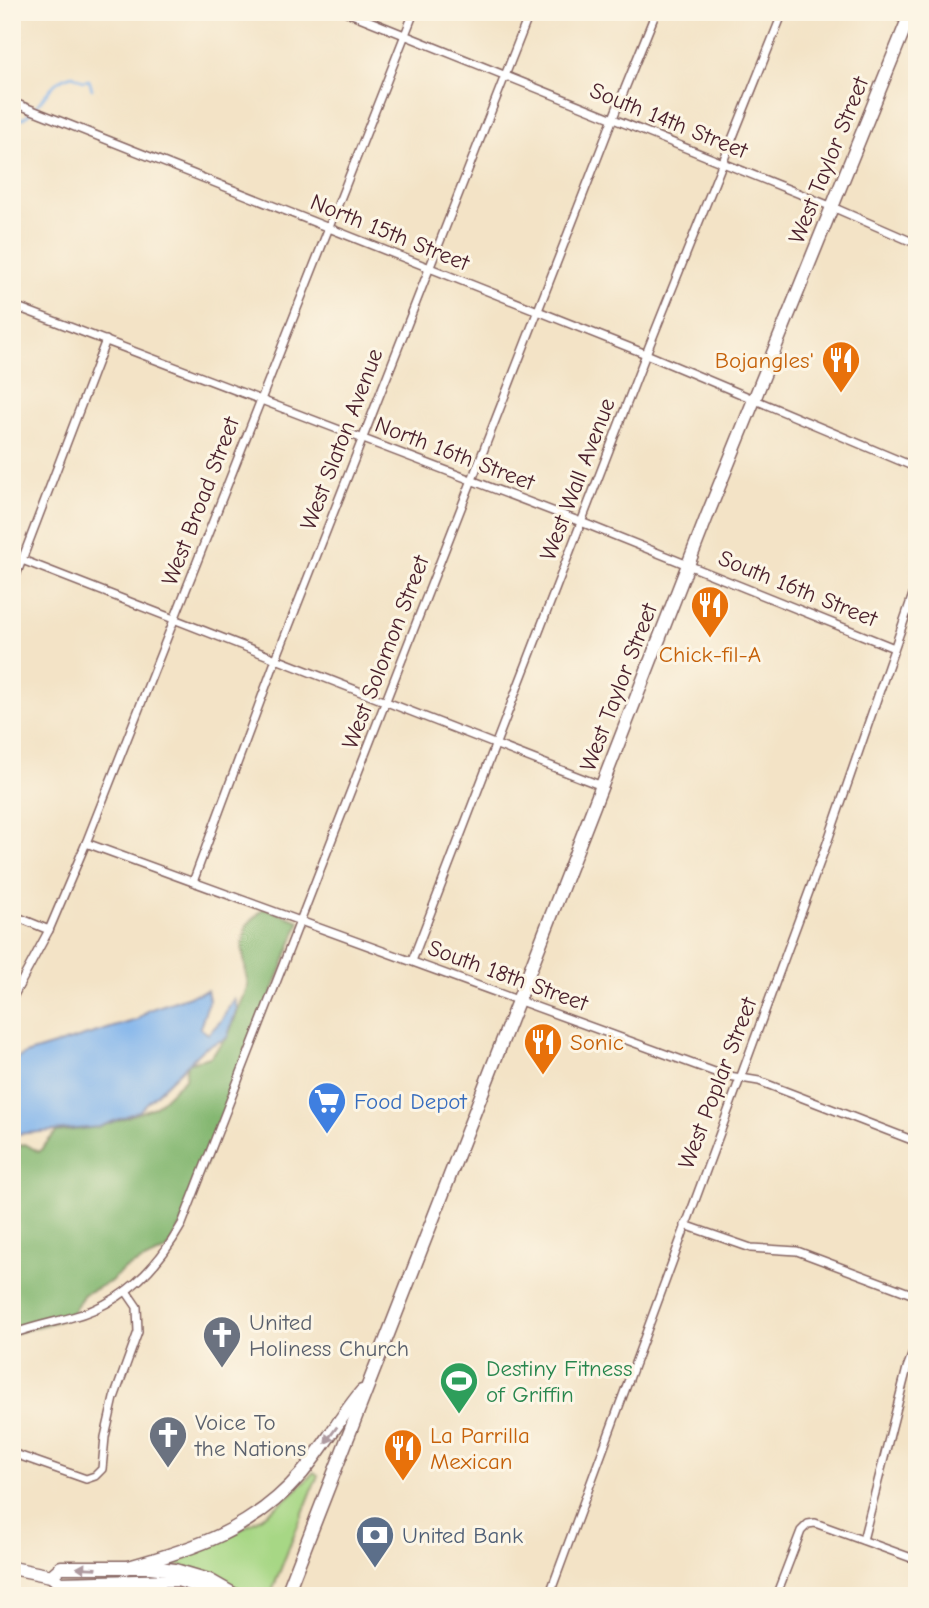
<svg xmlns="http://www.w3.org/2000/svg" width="929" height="1608" viewBox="0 0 929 1608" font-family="'Comic Neue',sans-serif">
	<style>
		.green { fill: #a7d785; stroke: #787b58; stroke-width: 2 }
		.forest { fill: #85b872; stroke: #686c4e; stroke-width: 2 }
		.water { fill: #7fb3ec; stroke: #64698c; stroke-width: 2 }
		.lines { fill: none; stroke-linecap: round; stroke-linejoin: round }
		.stream { stroke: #7fb3ec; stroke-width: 2.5 }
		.street-casing { stroke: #856461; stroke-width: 10 }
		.secondary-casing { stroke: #856461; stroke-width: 13 }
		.primary-casing { stroke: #856461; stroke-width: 15 }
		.street { stroke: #fff; stroke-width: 7 }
		.secondary { stroke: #fff; stroke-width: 10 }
		.primary { stroke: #fff; stroke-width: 12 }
		.oneway { fill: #ae9aa0 }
		.labels { text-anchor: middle; stroke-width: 6; stroke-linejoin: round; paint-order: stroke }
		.street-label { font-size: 23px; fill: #4a1f2b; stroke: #fcf5e5 }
		.food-label { font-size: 23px; fill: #c56008; stroke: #fcf5e5; text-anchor: start }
		.shop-label { font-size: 23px; fill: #366cbe; stroke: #fcf5e5; text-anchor: start }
		.worship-label { font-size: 23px; fill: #5b616d; stroke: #fcf5e5; text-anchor: start }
		.leisure-label { font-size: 23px; fill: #27864d; stroke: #fcf5e5; text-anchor: start }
		.service-label { font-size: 23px; fill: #4e5e75; stroke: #fcf5e5; text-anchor: start }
	</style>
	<rect width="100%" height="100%" fill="#fcf5e5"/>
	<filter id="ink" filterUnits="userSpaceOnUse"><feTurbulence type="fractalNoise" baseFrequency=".0143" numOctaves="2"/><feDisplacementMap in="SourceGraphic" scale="14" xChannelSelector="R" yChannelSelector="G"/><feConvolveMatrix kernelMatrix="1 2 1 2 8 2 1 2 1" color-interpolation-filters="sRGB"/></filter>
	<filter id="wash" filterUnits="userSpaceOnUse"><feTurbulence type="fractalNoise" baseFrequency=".00686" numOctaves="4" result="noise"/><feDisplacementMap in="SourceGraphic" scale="28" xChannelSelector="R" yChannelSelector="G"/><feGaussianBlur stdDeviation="1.57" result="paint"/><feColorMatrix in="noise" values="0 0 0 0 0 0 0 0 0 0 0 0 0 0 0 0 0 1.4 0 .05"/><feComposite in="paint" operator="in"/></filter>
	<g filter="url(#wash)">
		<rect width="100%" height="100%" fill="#f3e3c6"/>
		<path class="green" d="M 314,1472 L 318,1475 L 270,1596 L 246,1596 L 197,1570 L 164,1562 C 221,1544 274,1517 314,1472 Z"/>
		<polygon class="forest" points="264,908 300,921 182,1224 167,1250 124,1269 110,1282 84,1294 69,1318 12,1334 12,1148 25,1144 39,1152 56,1132 99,1127 155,1107 185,1079 187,1063 210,1057 227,1038 248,986 242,945 247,925"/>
		<polygon class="water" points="207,990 209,1000 200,1028 208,1034 221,1021 234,998 237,1008 227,1038 204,1048 139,1111 99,1127 16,1134 12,1099 12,1061 25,1054 137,1020 149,1010"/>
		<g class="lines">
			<path class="stream" d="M 12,122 C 40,118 44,80 73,75 L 83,81 L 89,80 L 92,89"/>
		</g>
	</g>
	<g filter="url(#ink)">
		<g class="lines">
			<g class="street-casing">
				<g id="street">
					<polyline points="347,12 830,206 917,244"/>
					<polyline points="12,102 646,354 917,468"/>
					<polyline points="12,305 581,522 894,648"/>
					<polyline points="12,556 602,786"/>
					<polyline points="12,586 106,340"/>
					<polyline points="86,843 723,1075 759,1081 917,1142"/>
					<polyline points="193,882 276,659 530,12"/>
					<polyline points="12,915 49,930"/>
					<polyline points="412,961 646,354 783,12"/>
					<polyline points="12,999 49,930 86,843 414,12"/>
					<polyline points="685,1225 751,1248 797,1251 917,1296"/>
					<path d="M 12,1334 C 31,1327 50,1323 69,1318 C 120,1305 157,1269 182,1224 L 613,118 L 656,12"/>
					<polyline points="12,1453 86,1479 95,1476 102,1469 105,1437 114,1398 138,1332 137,1307 126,1291"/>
					<polyline points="863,1540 907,1368 917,1342"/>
					<polyline points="549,1596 827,843 917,583"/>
					<polyline points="776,1596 801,1531 808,1524 815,1523 917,1560"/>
				</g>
			</g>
			<g class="secondary-casing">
				<polyline id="secondary" points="891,12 908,19"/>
			</g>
			<g class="primary-casing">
				<g id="primary">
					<polyline points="12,1568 51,1576 60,1583 177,1580 194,1585 215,1596"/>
					<path d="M 125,1568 C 194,1549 253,1530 302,1473 C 324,1447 340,1417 362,1391"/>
					<polyline points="51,1576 61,1567 150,1567 175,1570 209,1580 237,1596"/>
					<polyline points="286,1596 707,516 911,12"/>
				</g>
			</g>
			<use href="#street" class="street"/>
			<use href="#secondary" class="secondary"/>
			<use href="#primary" class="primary"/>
		</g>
		<defs><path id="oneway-solid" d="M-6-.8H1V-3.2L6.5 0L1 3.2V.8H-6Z" transform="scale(1.75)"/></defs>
		<g class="oneway">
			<use href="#oneway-solid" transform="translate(331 1435) rotate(126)"/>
			<use href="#oneway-solid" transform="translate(87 1568) rotate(-178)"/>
		</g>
	</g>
	<defs>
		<g id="restaurant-pin" transform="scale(2.0125)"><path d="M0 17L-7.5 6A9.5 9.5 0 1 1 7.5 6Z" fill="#e8710a" stroke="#fcf5e5"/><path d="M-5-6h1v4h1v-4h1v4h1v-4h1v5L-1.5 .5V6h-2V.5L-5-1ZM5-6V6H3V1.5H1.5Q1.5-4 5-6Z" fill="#fff"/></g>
		<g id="supermarket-pin" transform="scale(2.0125)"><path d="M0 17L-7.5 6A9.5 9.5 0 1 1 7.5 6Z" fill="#3f7fe0" stroke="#fcf5e5"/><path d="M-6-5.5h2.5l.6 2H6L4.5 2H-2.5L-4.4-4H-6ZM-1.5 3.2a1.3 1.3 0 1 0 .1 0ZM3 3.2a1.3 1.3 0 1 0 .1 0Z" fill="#fff"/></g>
		<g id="church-pin" transform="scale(2.0125)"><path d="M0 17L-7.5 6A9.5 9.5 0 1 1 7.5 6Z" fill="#6b7280" stroke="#fcf5e5"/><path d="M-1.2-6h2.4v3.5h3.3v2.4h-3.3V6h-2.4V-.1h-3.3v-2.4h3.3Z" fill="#fff"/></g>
		<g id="stadium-pin" transform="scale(2.0125)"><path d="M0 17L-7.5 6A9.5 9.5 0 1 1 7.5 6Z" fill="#2e9e5b" stroke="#fcf5e5"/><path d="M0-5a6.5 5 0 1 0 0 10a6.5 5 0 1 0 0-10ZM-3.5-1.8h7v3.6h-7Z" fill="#fff"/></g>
		<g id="bank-pin" transform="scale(2.0125)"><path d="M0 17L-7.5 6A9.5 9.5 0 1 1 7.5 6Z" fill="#5c6f8a" stroke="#fcf5e5"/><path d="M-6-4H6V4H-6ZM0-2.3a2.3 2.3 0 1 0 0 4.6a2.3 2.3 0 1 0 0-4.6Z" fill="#fff"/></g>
	</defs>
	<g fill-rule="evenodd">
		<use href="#restaurant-pin" x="841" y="360"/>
		<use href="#restaurant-pin" x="710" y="605"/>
		<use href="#restaurant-pin" x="543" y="1042"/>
		<use href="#supermarket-pin" x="327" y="1101"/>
		<use href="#church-pin" x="222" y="1335"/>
		<use href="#stadium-pin" x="459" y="1381"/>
		<use href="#church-pin" x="168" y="1435"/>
		<use href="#restaurant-pin" x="403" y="1448"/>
		<use href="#bank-pin" x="375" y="1535"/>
	</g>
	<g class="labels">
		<g class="street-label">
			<text transform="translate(669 120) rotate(22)" y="8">South 14th Street</text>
			<text transform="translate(828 160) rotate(-68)" y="8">West Taylor Street</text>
			<text transform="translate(390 232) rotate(22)" y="8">North 15th Street</text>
			<text transform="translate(341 439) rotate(-69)" y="8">West Slaton Avenue</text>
			<text transform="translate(455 453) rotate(21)" y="8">North 16th Street</text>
			<text transform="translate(577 479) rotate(-69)" y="8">West Wall Avenue</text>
			<text transform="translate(200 501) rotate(-69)" y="8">West Broad Street</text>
			<text transform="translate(798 588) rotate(22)" y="8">South 16th Street</text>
			<text transform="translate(385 652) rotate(-69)" y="8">West Solomon Street</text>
			<text transform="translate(618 687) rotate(-69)" y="8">West Taylor Street</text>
			<text transform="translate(508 975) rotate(20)" y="8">South 18th Street</text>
			<text transform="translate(717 1083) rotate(-69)" y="8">West Poplar Street</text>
		</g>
		<g class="food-label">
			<text x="814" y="368" text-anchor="end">Bojangles'</text>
			<text x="710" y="662" text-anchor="middle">Chick-fil-A</text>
			<text x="570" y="1050">Sonic</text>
			<text x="430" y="1443">La Parrilla<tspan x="430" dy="26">Mexican</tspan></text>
		</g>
		<g class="shop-label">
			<text x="354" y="1109">Food Depot</text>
		</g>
		<g class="worship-label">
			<text x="249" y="1330">United<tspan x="249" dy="26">Holiness Church</tspan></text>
			<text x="195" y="1430">Voice To<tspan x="195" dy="26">the Nations</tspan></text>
		</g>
		<g class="leisure-label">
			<text x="486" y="1376">Destiny Fitness<tspan x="486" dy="26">of Griffin</tspan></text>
		</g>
		<g class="service-label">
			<text x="402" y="1543">United Bank</text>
		</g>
	</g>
	<rect width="929" height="1608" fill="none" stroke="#fcf5e5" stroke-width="42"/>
</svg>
